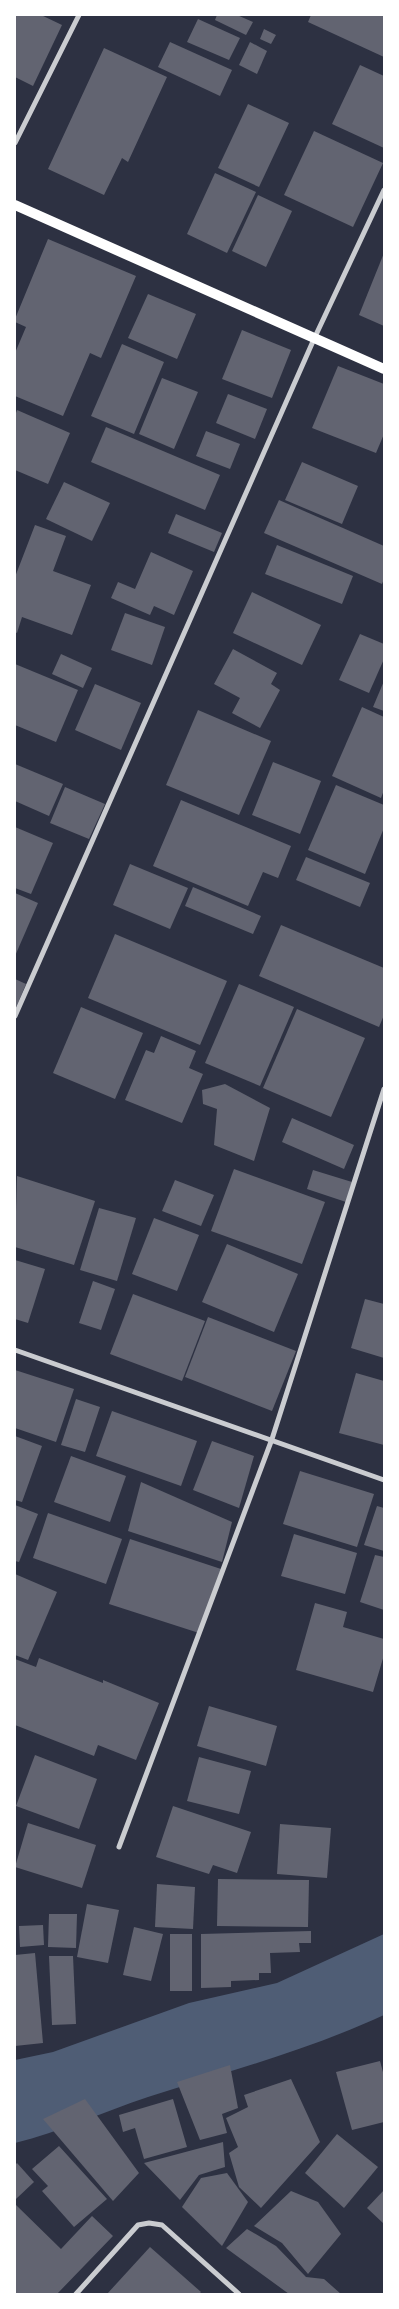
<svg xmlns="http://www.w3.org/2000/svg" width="399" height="2309" viewBox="0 0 399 2309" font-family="'PT Serif',serif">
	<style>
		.water { fill: #4f5d75 }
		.building { fill: #626471 }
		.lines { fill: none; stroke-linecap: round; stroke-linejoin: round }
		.minor { stroke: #caccd0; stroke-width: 5 }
		.secondary { stroke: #fff; stroke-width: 10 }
	</style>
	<rect width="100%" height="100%" fill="#2d3142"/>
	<path class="water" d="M 384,1934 L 384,2015 C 308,2050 227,2072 148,2097 C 103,2112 60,2132 15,2143 L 15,2060 L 53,2052 L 189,2003 L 277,1983 Z"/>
	<g class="building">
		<polygon points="15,15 41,15 62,25 33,86 15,77"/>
		<polygon points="217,15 237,15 253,22 246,35 215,20"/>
		<polygon points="311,15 384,15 384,57 308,22"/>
		<polygon points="198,19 240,38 229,60 187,42"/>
		<polygon points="264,29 276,35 271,44 260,39"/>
		<polygon points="170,42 232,70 220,96 158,67"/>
		<polygon points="250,42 267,51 257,74 239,65"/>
		<polygon points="104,48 167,77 128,162 122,158 104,195 48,169"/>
		<polygon points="360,65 384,76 384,148 332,124"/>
		<polygon points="248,104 289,123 259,187 218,168"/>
		<polygon points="314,131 383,163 353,227 284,195"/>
		<polygon points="215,173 256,192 227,253 187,234"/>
		<polygon points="258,195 292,211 266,267 232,251"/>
		<polygon points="48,239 136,276 101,358 90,353 63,416 15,396 15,353 26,327 15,322 15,319"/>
		<polygon points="384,253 384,326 359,315"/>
		<polygon points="148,294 196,314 177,359 128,338"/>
		<polygon points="242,330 291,350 272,398 222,379"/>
		<polygon points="122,344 164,362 134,434 91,416"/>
		<polygon points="338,366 384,384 384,434 376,453 312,428"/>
		<polygon points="162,378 198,392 174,449 139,434"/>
		<polygon points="228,394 267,409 255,439 216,423"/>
		<polygon points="17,410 70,433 48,484 15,470 15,416"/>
		<polygon points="106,427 220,475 205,510 91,462"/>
		<polygon points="206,431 240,444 230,469 196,456"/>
		<polygon points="302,462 358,486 342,524 285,500"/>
		<polygon points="64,482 110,503 92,541 46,519"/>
		<polygon points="279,500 384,546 384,579 382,584 264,533"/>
		<polygon points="176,514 222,533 214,552 168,533"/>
		<polygon points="35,525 66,536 53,571 91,585 72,635 22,617 17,633 15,632 15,577"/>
		<polygon points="277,545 353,576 342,604 265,574"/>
		<polygon points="151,552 193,571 174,615 154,606 150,615 111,598 118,582 135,589"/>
		<polygon points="252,592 321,625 302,665 233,633"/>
		<polygon points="125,613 165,627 152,665 111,650"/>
		<polygon points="360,634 384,644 384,659 369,693 339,680"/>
		<polygon points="233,649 277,673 271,684 280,690 260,728 232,713 240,698 214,684"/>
		<polygon points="61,654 92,668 83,688 52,674"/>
		<polygon points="15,664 78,690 56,742 15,725"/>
		<polygon points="384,681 384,711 373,707"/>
		<polygon points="95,684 141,703 121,750 75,730"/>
		<polygon points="362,707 384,717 384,790 381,798 332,776"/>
		<polygon points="198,710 271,741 239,815 166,785"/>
		<polygon points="273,762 321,781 300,834 252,815"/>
		<polygon points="15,764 63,784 49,816 15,801"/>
		<polygon points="336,785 384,805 384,828 365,874 308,850"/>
		<polygon points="65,787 105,804 89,839 50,823"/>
		<polygon points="181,800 291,846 278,878 263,872 248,906 153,866"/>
		<polygon points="15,827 53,843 31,894 15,888"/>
		<polygon points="306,857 370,883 360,907 296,880"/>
		<polygon points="130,864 188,888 170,929 113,905"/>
		<polygon points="193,887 261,916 253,934 185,906"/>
		<polygon points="15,893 38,903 15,956"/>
		<polygon points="281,925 384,968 384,1015 379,1027 259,976"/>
		<polygon points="115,934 227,981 200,1045 88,998"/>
		<polygon points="15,979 26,984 15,1010"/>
		<polygon points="239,984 294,1007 260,1086 205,1063"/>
		<polygon points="81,1007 143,1033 115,1099 53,1073"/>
		<polygon points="297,1009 365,1038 331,1117 263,1088"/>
		<polygon points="161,1036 196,1051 189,1068 203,1074 182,1123 125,1100 146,1050 154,1053"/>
		<polygon points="225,1084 270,1108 254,1161 214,1145 217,1109 203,1104 202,1090"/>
		<polygon points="292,1118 354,1145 344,1169 282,1142"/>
		<polygon points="234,1169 325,1202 302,1264 211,1231"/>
		<polygon points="313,1170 352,1182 346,1202 307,1189"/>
		<polygon points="17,1176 95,1201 74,1265 15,1247"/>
		<polygon points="175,1180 214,1195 201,1226 162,1211"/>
		<polygon points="99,1208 136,1218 117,1281 80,1270"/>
		<polygon points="154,1218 199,1235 177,1291 132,1274"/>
		<polygon points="227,1244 298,1274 274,1332 202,1302"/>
		<polygon points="15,1260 45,1269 28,1323 15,1319"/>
		<polygon points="93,1281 115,1289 101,1330 79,1323"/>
		<polygon points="133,1294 205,1321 182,1381 110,1354"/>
		<polygon points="365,1299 384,1304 384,1358 351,1348"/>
		<polygon points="208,1317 296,1351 272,1411 185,1377"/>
		<polygon points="15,1370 74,1389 56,1442 15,1428"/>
		<polygon points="356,1373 384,1381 384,1445 339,1433"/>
		<polygon points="76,1399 100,1407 85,1452 61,1445"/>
		<polygon points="112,1411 197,1441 181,1486 96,1456"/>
		<polygon points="15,1436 42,1446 22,1502 15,1500"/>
		<polygon points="212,1441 254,1456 239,1508 193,1490"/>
		<polygon points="71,1456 126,1476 110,1522 54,1502"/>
		<polygon points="300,1471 374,1494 357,1547 283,1524"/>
		<polygon points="141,1482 232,1522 222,1562 128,1531"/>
		<polygon points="15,1505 38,1514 19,1562 15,1561"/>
		<polygon points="377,1506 384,1508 384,1551 364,1545"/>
		<polygon points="48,1513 122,1539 106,1584 33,1558"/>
		<polygon points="294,1534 357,1553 345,1594 281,1576"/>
		<polygon points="130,1539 221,1569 199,1633 109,1604"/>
		<polygon points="375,1555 384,1557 384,1610 360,1602"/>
		<polygon points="15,1574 57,1592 28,1660 15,1655"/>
		<polygon points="315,1603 347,1612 343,1627 384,1639 384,1655 373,1692 296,1670"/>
		<polygon points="39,1658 103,1683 103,1680 159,1703 136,1760 98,1745 94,1756 15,1725 15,1659 36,1667"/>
		<polygon points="209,1706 277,1726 266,1766 197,1746"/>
		<polygon points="35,1755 97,1779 79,1829 16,1806"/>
		<polygon points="199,1757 251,1771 239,1814 187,1801"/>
		<polygon points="173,1806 251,1832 237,1873 213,1865 209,1874 156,1857"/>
		<polygon points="28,1823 96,1845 82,1888 15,1867"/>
		<polygon points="280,1824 331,1828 327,1878 277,1874"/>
		<polygon points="218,1879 309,1880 308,1927 217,1926"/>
		<polygon points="157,1884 195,1887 193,1929 155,1927"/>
		<polygon points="87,1904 119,1910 108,1963 77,1957"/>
		<polygon points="49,1914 77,1914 76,1948 48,1947"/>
		<polygon points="43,1925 44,1945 20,1947 19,1926"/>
		<polygon points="134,1927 163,1934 151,1981 123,1975"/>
		<polygon points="311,1931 311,1943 299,1943 300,1952 270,1953 271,1973 259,1973 259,1980 231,1981 231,1987 201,1988 201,1934"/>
		<rect x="170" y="1934" width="22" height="57"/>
		<polygon points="35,1953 43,2043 15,2046 15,1955"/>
		<polygon points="49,1956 73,1956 76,2024 52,2025"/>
		<polygon points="380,2061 384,2076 384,2122 352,2130 336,2072"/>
		<polygon points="230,2065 238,2108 222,2114 227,2133 200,2140 177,2082"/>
		<polygon points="291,2079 320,2142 261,2208 239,2187 229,2153 238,2147 226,2118 248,2107 244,2095"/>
		<polygon points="85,2099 139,2173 113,2201 43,2119"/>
		<polygon points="173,2099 187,2147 144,2159 135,2128 123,2132 119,2115"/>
		<polygon points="337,2134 378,2167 344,2208 305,2173"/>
		<polygon points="223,2142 225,2167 199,2175 180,2200 144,2163"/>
		<polygon points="59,2146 107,2199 74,2227 42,2191 48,2186 32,2169"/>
		<polygon points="17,2163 34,2182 16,2199 15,2165"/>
		<polygon points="227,2173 248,2202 222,2246 182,2207 201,2178"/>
		<polygon points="384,2190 384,2224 367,2208"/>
		<polygon points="291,2191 318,2202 341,2234 308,2274 282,2243 254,2226"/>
		<polygon points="15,2204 61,2249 92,2216 113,2236 57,2294 15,2294"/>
		<polygon points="247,2229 276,2246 306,2277 324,2279 341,2294 289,2294 226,2248"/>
		<polygon points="150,2247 201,2292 199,2294 107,2294"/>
	</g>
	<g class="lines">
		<g class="minor">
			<polyline points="15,143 79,15"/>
			<polyline points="15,1016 314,339 384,190"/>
			<polyline points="15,1350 384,1480"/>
			<polyline points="119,1847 272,1439 384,1089"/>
			<polyline points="76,2294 138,2225 149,2223 162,2225 239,2294"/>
		</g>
		<polyline class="secondary" points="15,205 384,369"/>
	</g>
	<rect width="399" height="2309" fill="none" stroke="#ffffff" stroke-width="32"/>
</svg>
